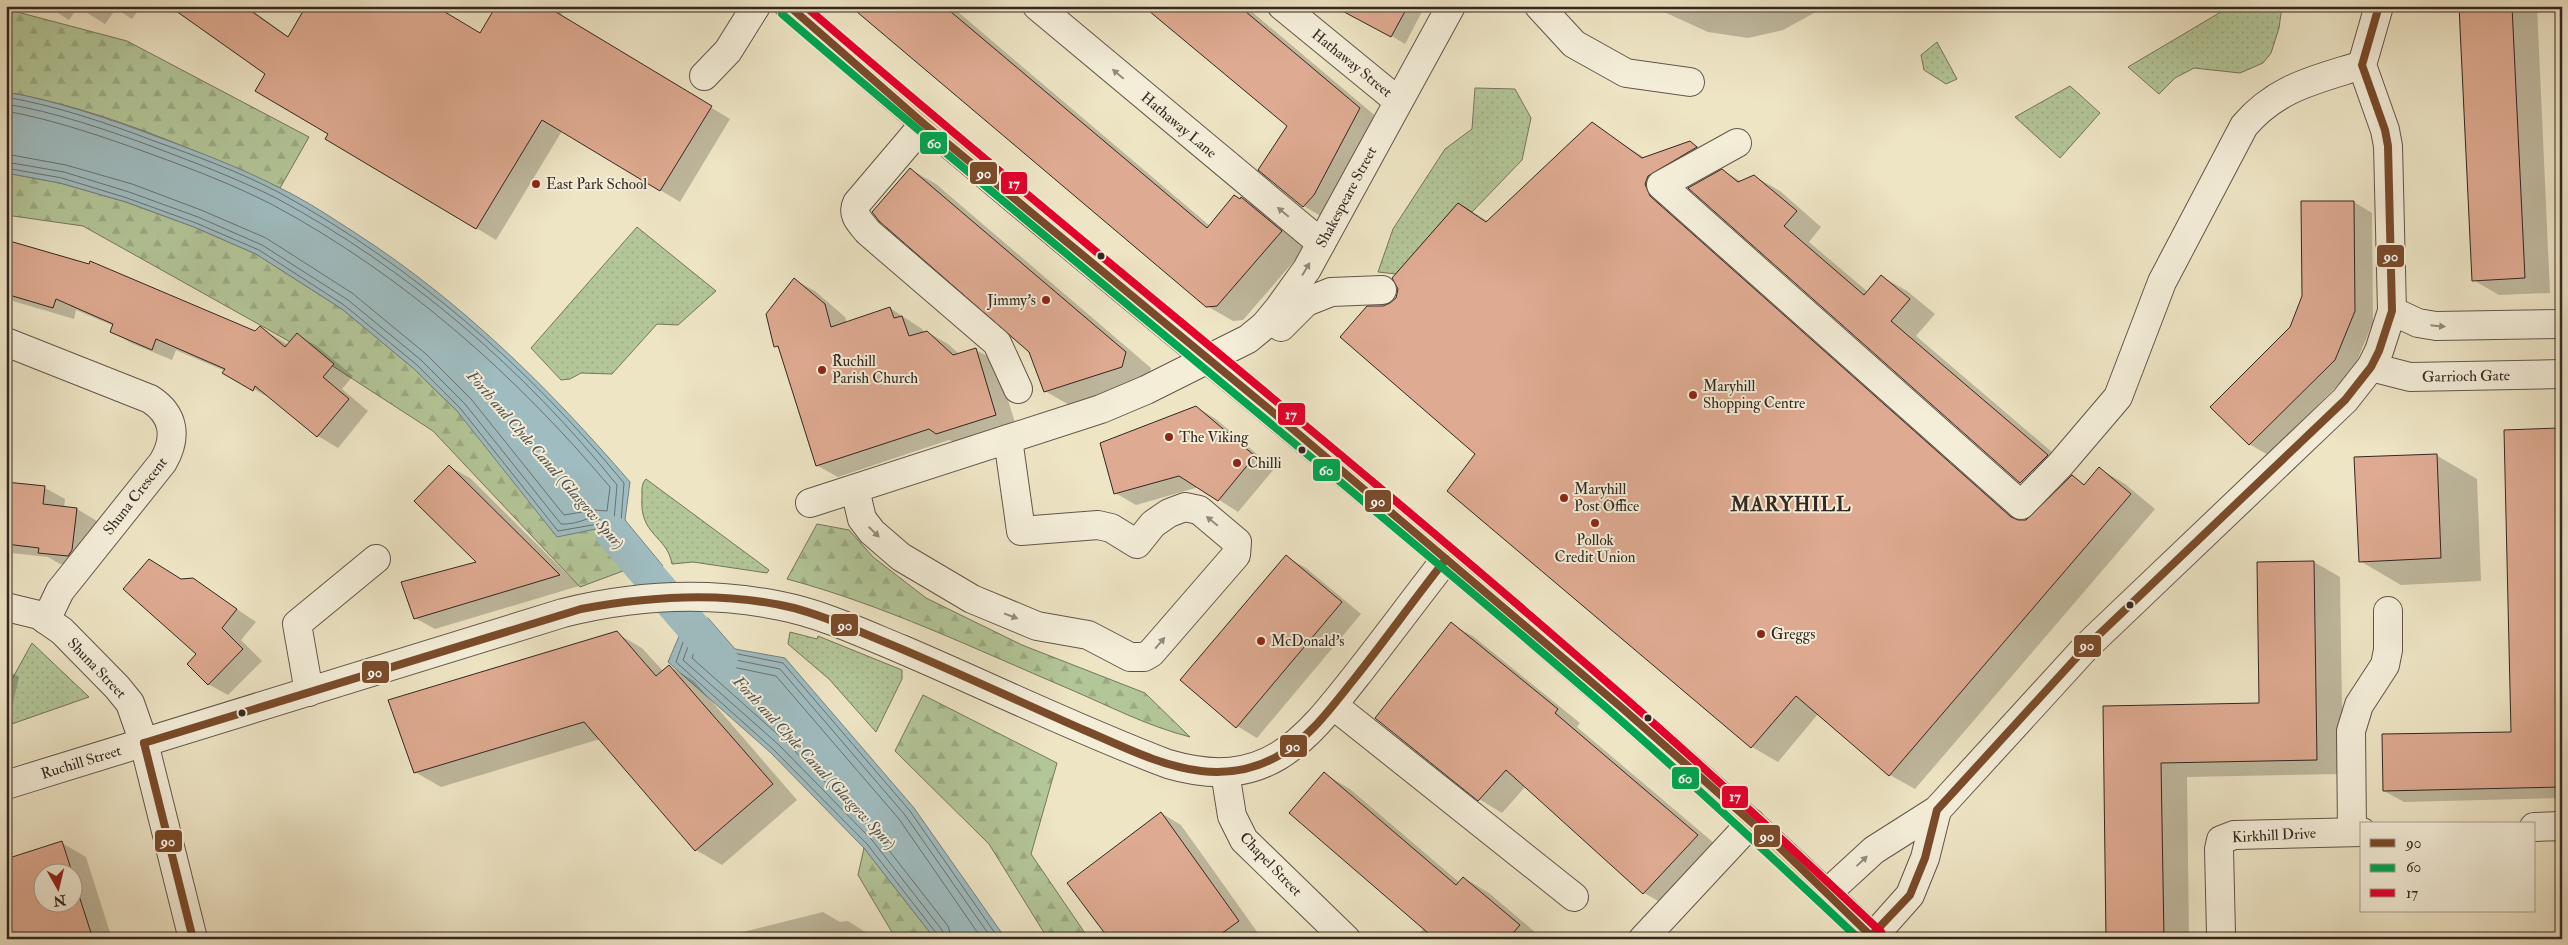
<svg xmlns="http://www.w3.org/2000/svg" width="2568" height="945" viewBox="0 0 2568 945" font-family="'IM FELL Double Pica',serif">
	<style>
		.grass { fill: url(#grass-dots); stroke: #74765c }
		.forest { fill: url(#forest-firs); stroke: #74765c }
		.water { fill: #9fbcc0; stroke: #748080 }
		.shadow { fill: #0003; fill-rule: evenodd }
		.lines { fill: none; stroke-linecap: round; stroke-linejoin: round }
		.shore { stroke: #6a7170; stroke-width: 1 }
		.canal { stroke: #9fbcc0; stroke-width: 34 }
		.building { fill: #deaa91; stroke: #342621 }
		.minor-casing { stroke: #62564a; stroke-width: 30 }
		.major-casing { stroke: #342621; stroke-width: 30 }
		.minor { stroke: #f4eed9; stroke-width: 28 }
		.major { stroke: #e7c282; stroke-width: 28 }
		.bus-1-casing { stroke: #f4eed9; stroke-width: 11 }
		.bus-2-casing { stroke: #f4eed9; stroke-width: 11 }
		.bus-3-casing { stroke: #f4eed9; stroke-width: 11 }
		.bus-1 { stroke: #7a4b2a; stroke-width: 8 }
		.bus-2 { stroke: #00a651; stroke-width: 8 }
		.bus-3 { stroke: #e4002b; stroke-width: 8 }
		.oneway { fill: #948a7d }
		.poi-dot { fill: #8f2418; stroke: #f4eed9; stroke-width: 2 }
		.bus-dot { fill: #342621; stroke: #f4eed9; stroke-width: 2 }
		.labels { text-anchor: middle; stroke-width: 4; stroke-linejoin: round; paint-order: stroke }
		.street-label { font-size: 15px; fill: #342621; stroke: #f4eed9 }
		.poi-label { font-size: 15px; fill: #342621; stroke: #f4eed9; text-anchor: start }
		.water-label { font-size: 16px; font-style: italic; fill: #545351; stroke: #f4eed9 }
		.district-label { font-size: 20px; font-weight: bold; letter-spacing: 1px; fill: #342621; stroke: #f4eed9 }
		.line-badge { stroke: #f4eed9; stroke-width: 2 }
		.badge-label { font-size: 14px; text-anchor: middle; font-weight: bold; fill: #fff }
	</style>
	<defs>
		<pattern id="grass-dots" width="8" height="8" patternUnits="userSpaceOnUse" patternTransform="scale(1.25)"><rect width="8" height="8" fill="#b3c698"/><path d="M2 2h.1M6 6h.1" fill="none" stroke="#9baa83" stroke-width="1.8" stroke-linecap="round"/></pattern>
		<pattern id="forest-firs" width="22" height="20" patternUnits="userSpaceOnUse" patternTransform="scale(1.25)"><rect width="22" height="20" fill="#b3c698"/><path d="M5 1l3.5 6h-7zM16 11l3.5 6h-7z" fill="#9baa83"/></pattern>
	</defs>
	<rect width="100%" height="100%" fill="#eee5c5"/>
	<filter id="stains"><feTurbulence type="fractalNoise" baseFrequency=".004" numOctaves="4"/><feColorMatrix values="0 0 0 0 .2 0 0 0 0 .09 0 0 0 0 .02 0 0 0 .5 -.17"/></filter>
	<radialGradient id="worn" r=".72"><stop offset=".6" stop-color="#630" stop-opacity="0"/><stop offset="1" stop-color="#630" stop-opacity=".3"/></radialGradient>
	<g class="grass">
		<polygon points="2231,6 2282,6 2279,28 2271,53 2263,63 2240,73 2194,68 2175,78 2159,94 2128,67"/>
		<polygon points="1937,42 1957,79 1946,84 1924,70 1921,55"/>
		<polygon points="2070,86 2100,113 2060,158 2015,117"/>
		<polygon points="1475,88 1515,89 1531,118 1522,160 1472,212 1458,203 1396,274 1378,272 1393,229 1445,149 1472,129"/>
		<polygon points="637,227 716,291 678,325 657,324 612,374 581,373 570,379 561,380 531,348"/>
		<path d="M 646,479 L 769,570 L 767,573 L 693,562 L 672,564 C 667,535 639,536 642,497 C 642,491 641,484 646,479 Z"/>
		<polygon points="790,632 817,639 818,636 902,670 902,679 876,732 829,679 788,644"/>
		<polygon points="32,643 89,697 6,726 6,690"/>
	</g>
	<g class="forest">
		<path d="M 6,9 L 127,41 L 309,137 L 280,188 C 192,149 102,109 6,92 Z"/>
		<polygon points="6,173 60,183 126,202 194,227 256,254 342,309 413,368 457,411 596,529 631,568 580,587 433,431 328,363 83,226 6,215"/>
		<path d="M 817,524 L 849,530 L 873,557 L 926,598 L 1022,645 L 1145,693 L 1190,737 C 1147,726 1107,705 1067,688 C 975,649 884,605 787,579 Z"/>
		<polygon points="923,695 1057,763 1031,854 1089,939 1048,939 989,844 895,751"/>
		<polygon points="864,848 935,939 896,939 858,875"/>
	</g>
	<g class="water">
		<path d="M 6,92 C 58,101 109,119 158,137 C 199,152 241,168 280,188 C 307,201 332,218 357,234 C 462,302 549,388 630,482 L 625,520 L 663,566 L 631,568 L 596,529 L 557,537 L 457,411 L 413,368 L 342,309 L 256,254 L 194,227 L 126,202 L 60,183 L 6,173 Z"/>
		<polygon points="708,618 735,649 785,658 914,808 1006,939 935,939 864,848 771,753 668,662 683,627"/>
	</g>
	<g class="shadow">
		<polygon points="18,6 28,6 25,10"/>
		<polygon points="47,6 141,6 132,19 116,9 105,24 78,7 69,20"/>
		<polygon points="171,6 246,6 289,37 481,35 498,6 567,6 560,16 730,119 680,202 562,131 496,240 327,138 329,134 267,74"/>
		<polygon points="852,6 951,6 1210,226 1242,199 1267,213 1307,246 1243,320 1233,321 1207,306"/>
		<polygon points="1145,6 1245,6 1385,124 1329,221 1304,206 1260,170 1288,126"/>
		<polygon points="1348,6 1425,6 1405,44 1347,9"/>
		<polygon points="1651,6 1827,6 1783,30 1748,38 1708,32"/>
		<polygon points="2460,6 2537,6 2550,293 2499,295 2473,280"/>
		<polygon points="1592,124 1645,158 1690,142 1716,157 1674,190 1676,212 2023,521 2026,521 2072,477 2086,485 2100,469 2125,484 2155,509 1915,789 1890,775 1818,714 1778,762 1752,747 1449,491 1476,454 1383,307 1391,305 1397,298 1459,204 1488,221"/>
		<polygon points="910,169 936,184 1151,368 1148,381 1071,406 1045,391 1030,351"/>
		<polygon points="1722,170 1742,182 1754,176 1780,191 1821,227 1809,242 1868,292 1881,276 1907,291 1935,314 1916,336 2073,470 2047,497 2021,482 1690,188"/>
		<polygon points="2354,202 2372,213 2373,322 2353,370 2268,455 2249,444 2291,328"/>
		<polygon points="6,241 256,333 260,327 288,345 297,335 317,346 353,376 342,389 368,411 338,448 318,436 274,400 224,373 225,371 176,350 172,360 131,343 111,331 114,326 76,310 74,319 6,299"/>
		<polygon points="795,280 815,291 845,317 847,323 890,308 922,329 924,333 927,332 948,344 959,354 976,350 996,361 1016,426 957,444 949,440 838,477 818,466 780,349 775,346"/>
		<polygon points="1196,407 1216,419 1274,469 1238,512 1199,487 1136,505 1115,493"/>
		<polygon points="2557,429 2562,432 2562,798 2404,802 2384,791 2512,733"/>
		<polygon points="2436,455 2477,479 2481,581 2401,585 2360,561"/>
		<polygon points="450,467 470,478 579,586 435,629 415,618 478,563"/>
		<polygon points="6,483 45,488 65,499 64,508 77,509 97,521 92,562 88,567 60,564 48,557 11,553 10,559 6,558"/>
		<polygon points="1286,557 1306,568 1361,614 1257,738 1237,726"/>
		<polygon points="2314,562 2340,577 2343,774 2187,777 2189,939 2107,939 2104,707 2260,704"/>
		<polygon points="193,579 256,622 241,640 262,661 228,695 208,684 198,654"/>
		<polygon points="1451,624 1474,637 1580,723 1577,727 1721,849 1667,906 1644,893 1526,786 1502,813 1479,799"/>
		<polygon points="616,633 642,648 663,671 669,666 694,681 797,800 722,865 696,850 600,739 441,787 415,772"/>
		<polygon points="6,669 19,677 6,732"/>
		<polygon points="1325,774 1350,789 1460,883 1464,878 1489,893 1543,939 1415,939 1424,928"/>
		<polygon points="1161,813 1181,825 1258,933 1250,939 1111,939"/>
		<path d="M 62,843 L 86,857 L 112,939 L 6,939 L 6,861 ZM 42,872 L 72,872 L 72,902 L 42,902 Z"/>
		<polygon points="823,912 840,922 848,921 876,939 715,939"/>
	</g>
	<g class="lines">
		<g class="shore">
			<path d="M 6,97 C 57,106 107,123 154,141 C 196,156 240,172 280,193 C 413,266 527,366 624,483 L 621,522 L 650,561 L 633,563 L 598,524 L 558,531 L 460,408 L 417,365 L 344,305 L 259,250 L 196,223 L 127,198 L 62,178 L 6,168"/>
			<path d="M 6,104 C 55,112 104,129 151,146 C 193,162 236,178 276,198 C 407,268 525,370 617,485 L 614,520 L 620,534 L 616,534 C 589,504 592,525 561,524 L 465,404 L 421,360 L 348,300 L 262,245 L 198,217 L 129,192 L 64,172 L 6,162"/>
			<path d="M 6,111 C 55,120 104,137 151,154 C 192,169 234,185 273,205 C 403,275 515,374 610,487 L 607,511 L 594,510 L 564,515 L 471,399 L 426,354 L 352,293 L 266,238 L 201,210 L 132,184 L 66,165 L 6,154"/>
			<polyline points="938,939 937,934 867,844 774,750 676,662 687,631 707,624 733,653 783,663 910,811 999,939"/>
			<polyline points="944,939 942,930 872,840 779,745 683,660 692,636 705,632 731,659 780,669 905,815 992,939"/>
			<polyline points="952,939 948,926 877,835 784,740 692,658 698,642 704,641 728,666 776,676 899,819 982,939"/>
		</g>
		<polyline class="canal" points="612,533 721,660"/>
	</g>
	<g class="building">
		<polygon points="169,6 244,6 288,37 306,6 435,6 480,33 496,6 546,6 712,106 660,191 542,120 476,229 325,139 328,134 255,91 265,74"/>
		<polygon points="850,6 944,6 1207,228 1234,195 1240,199 1241,197 1282,231 1217,306 1206,307"/>
		<polygon points="1143,6 1239,6 1360,108 1314,195 1303,207 1258,170 1287,126"/>
		<polygon points="1333,6 1408,6 1391,37"/>
		<polygon points="2459,6 2512,6 2525,278 2472,281"/>
		<polygon points="1592,122 1642,158 1690,141 1697,147 1648,176 1645,184 1650,196 2011,517 2018,520 2026,520 2072,475 2084,485 2099,467 2131,494 1889,776 1796,696 1751,748 1447,491 1475,454 1340,337 1367,306 1383,306 1390,303 1396,298 1398,289 1392,278 1458,203 1486,222"/>
		<polygon points="910,168 1126,352 1122,367 1044,392 1029,352 879,221 872,212"/>
		<polygon points="1722,169 1738,182 1754,175 1797,211 1784,226 1864,295 1881,275 1910,299 1891,321 2048,455 2020,483 1688,188"/>
		<polygon points="2301,201 2354,201 2355,311 2335,360 2249,445 2210,407 2290,327 2302,296"/>
		<polygon points="6,240 89,264 90,261 255,331 260,326 285,347 297,333 334,364 323,377 349,399 317,437 255,386 253,391 222,373 225,369 156,339 152,350 110,332 113,324 56,299 53,308 6,294"/>
		<polygon points="794,278 825,304 831,327 890,307 894,318 902,316 909,336 927,331 953,355 976,348 996,415 936,434 929,429 816,466 778,346 774,347 766,314"/>
		<polygon points="1196,406 1255,456 1218,501 1179,476 1114,494 1100,443"/>
		<polygon points="2558,428 2562,599 2562,787 2383,791 2382,734 2511,732 2504,430"/>
		<polygon points="2437,454 2441,558 2359,562 2354,457"/>
		<polygon points="449,465 560,575 414,619 401,582 476,562 414,501"/>
		<polygon points="6,482 45,486 43,504 77,508 72,550 68,556 38,553 39,548 6,544"/>
		<polygon points="1286,555 1342,602 1236,728 1180,680"/>
		<polygon points="149,559 181,579 193,578 237,609 222,628 243,649 208,685 187,664 196,654 123,589"/>
		<polygon points="2314,561 2317,760 2161,763 2164,939 2106,939 2103,706 2259,703 2257,562"/>
		<polygon points="1451,622 1558,709 1555,713 1698,835 1643,894 1506,770 1478,801 1375,718"/>
		<polygon points="617,631 656,676 669,665 773,784 695,851 584,722 414,773 388,700"/>
		<polygon points="1324,772 1456,885 1463,877 1520,925 1508,939 1435,939 1289,813"/>
		<polygon points="1161,812 1239,921 1214,939 1109,939 1067,883"/>
		<polygon points="62,841 72,872 42,872 42,902 72,902 72,874 93,939 6,939 6,859"/>
	</g>
	<g class="lines">
		<g class="minor-casing">
			<g id="minor">
				<polyline points="1037,6 1321,243"/>
				<polyline points="1282,6 1398,101"/>
				<polyline points="1539,6 1574,44 1626,73 1690,82"/>
				<polyline points="704,76 728,51 756,6"/>
				<path d="M 924,124 L 857,203 C 851,215 861,223 868,232 L 997,343 L 1018,389"/>
				<path d="M 1737,143 L 1661,185 L 2021,505 L 2060,465 L 2118,397 L 2162,282 L 2244,126 C 2277,87 2315,80 2362,65"/>
				<polyline points="2392,311 2418,323 2436,326 2562,324"/>
				<polyline points="1281,327 1306,302 1331,292 1382,290"/>
				<path d="M 6,342 L 150,399 C 175,415 177,438 163,462 L 60,591 L 46,620"/>
				<polyline points="2371,367 2410,377 2562,374"/>
				<polyline points="855,489 862,519 872,532 901,557 972,599 1037,626 1088,635 1130,657 1144,657 1151,653 1236,555 1237,542 1199,510 1185,507 1169,513 1153,524 1137,544 1111,528 1098,525 1021,531 1008,439"/>
				<polyline points="810,503 1101,409 1146,390 1248,339 1265,325 1279,308 1307,269 1451,6"/>
				<polyline points="6,607 39,615 62,631 117,687 130,703 144,743 193,939"/>
				<polyline points="309,692 297,624 376,559"/>
				<polyline points="1333,705 1574,897"/>
				<polyline points="1225,772 1232,816 1244,840 1346,939"/>
				<path d="M 6,785 L 563,613 C 635,595 708,591 781,606 C 822,614 862,633 901,649 C 990,687 1078,730 1168,764 C 1267,793 1305,741 1360,671 C 1389,634 1417,596 1446,559"/>
				<polyline points="2534,827 2562,826"/>
				<polyline points="2352,832 2351,731 2359,705 2385,665 2388,650 2388,611"/>
				<polyline points="1826,894 1874,850 1937,810 2087,646 2345,400 2371,367 2379,351 2392,311 2388,146 2385,130 2362,65 2379,6"/>
				<polyline points="2221,934 2219,849 2221,840 2234,835 2362,832"/>
				<polyline points="1643,939 1751,823"/>
				<polyline points="1871,939 1910,895 1925,858 1937,810"/>
			</g>
		</g>
		<g class="major-casing">
			<path id="major" d="M 789,6 C 1147,320 1530,608 1874,939"/>
		</g>
		<use href="#minor" class="minor"/>
		<use href="#major" class="major"/>
		<g class="bus-1-casing">
			<g id="bus-1">
				<polyline points="789,6 924,124 1269,409 1622,708 1774,842 1871,936 1910,895 1925,858 1937,810 2087,646 2345,400 2371,367 2379,351 2392,311 2388,146 2385,130 2362,65 2379,6"/>
				<path d="M 144,743 L 581,609 C 651,596 724,591 794,608 C 828,617 860,632 892,645 C 957,672 1020,702 1084,730 C 1122,746 1160,766 1201,771 C 1228,774 1255,769 1278,756 C 1310,738 1333,705 1355,678 C 1386,639 1415,598 1446,559"/>
				<polyline points="144,743 193,939"/>
			</g>
		</g>
		<g class="bus-2-casing">
			<path id="bus-2" d="M 782,14 C 1053,247 1331,469 1601,703 C 1689,780 1774,859 1859,939"/>
		</g>
		<g class="bus-3-casing">
			<path id="bus-3" d="M 805,6 C 1073,238 1351,457 1617,691 C 1707,770 1794,850 1881,932"/>
		</g>
		<use href="#bus-1" class="bus-1"/>
		<use href="#bus-2" class="bus-2"/>
		<use href="#bus-3" class="bus-3"/>
	</g>
	<defs><path id="oneway-solid" d="M-6-.8H1V-3.2L6.5 0L1 3.2V.8H-6Z" transform="scale(1.25)"/></defs>
	<g class="oneway">
		<use href="#oneway-solid" transform="translate(1118 74) rotate(-140)"/>
		<use href="#oneway-solid" transform="translate(1283 212) rotate(-140)"/>
		<use href="#oneway-solid" transform="translate(1306 269) rotate(-59)"/>
		<use href="#oneway-solid" transform="translate(2438 326) rotate(6)"/>
		<use href="#oneway-solid" transform="translate(1212 521) rotate(-141)"/>
		<use href="#oneway-solid" transform="translate(874 532) rotate(44)"/>
		<use href="#oneway-solid" transform="translate(1011 616) rotate(21)"/>
		<use href="#oneway-solid" transform="translate(1160 643) rotate(-49)"/>
		<use href="#oneway-solid" transform="translate(1862 861) rotate(-43)"/>
	</g>
	<g class="poi-dot">
		<circle cx="536" cy="184" r="5"/>
		<circle cx="1046" cy="300" r="5"/>
		<circle cx="822" cy="370" r="5"/>
		<circle cx="1693" cy="395" r="5"/>
		<circle cx="1169" cy="437" r="5"/>
		<circle cx="1237" cy="463" r="5"/>
		<circle cx="1564" cy="498" r="5"/>
		<circle cx="1595" cy="523" r="5"/>
		<circle cx="1761" cy="634" r="5"/>
		<circle cx="1261" cy="641" r="5"/>
	</g>
	<g class="bus-dot">
		<circle cx="1101" cy="256" r="4.5"/>
		<circle cx="1302" cy="450" r="4.5"/>
		<circle cx="2130" cy="605" r="4.5"/>
		<circle cx="242" cy="713" r="4.5"/>
		<circle cx="1648" cy="718" r="4.5"/>
	</g>
	<g class="labels">
		<g class="street-label">
			<text transform="translate(1352 63) rotate(39)" y="5">Hathaway Street</text>
			<text transform="translate(1179 125) rotate(40)" y="5">Hathaway Lane</text>
			<text transform="translate(1346 197) rotate(-62)" y="5">Shakespeare Street</text>
			<text transform="translate(2466 376) rotate(-1)" y="5">Garrioch Gate</text>
			<text transform="translate(135 496) rotate(-52)" y="5">Shuna Crescent</text>
			<text transform="translate(97 668) rotate(46)" y="5">Shuna Street</text>
			<text transform="translate(81 762) rotate(-17)" y="5">Ruchill Street</text>
			<text transform="translate(2274 835) rotate(-3)" y="5">Kirkhill Drive</text>
			<text transform="translate(1271 864) rotate(46)" y="5">Chapel Street</text>
		</g>
		<g class="poi-label">
			<text x="546" y="189">East Park School</text>
			<text x="1036" y="305" text-anchor="end">Jimmy's</text>
			<text x="832" y="366">Ruchill<tspan x="832" dy="17">Parish Church</tspan></text>
			<text x="1703" y="391">Maryhill<tspan x="1703" dy="17">Shopping Centre</tspan></text>
			<text x="1179" y="442">The Viking</text>
			<text x="1247" y="468">Chilli</text>
			<text x="1574" y="494">Maryhill<tspan x="1574" dy="17">Post Office</tspan></text>
			<text x="1595" y="545" text-anchor="middle">Pollok<tspan x="1595" dy="17">Credit Union</tspan></text>
			<text x="1771" y="639">Greggs</text>
			<text x="1271" y="646">McDonald's</text>
		</g>
		<g class="water-label">
			<text transform="translate(546 459) rotate(49)" y="6">Forth and Clyde Canal (Glasgow Spur)</text>
			<text transform="translate(815 762) rotate(47)" y="6">Forth and Clyde Canal (Glasgow Spur)</text>
		</g>
		<g class="district-label">
			<text x="1791" y="511">MARYHILL</text>
		</g>
	</g>
	<g class="line-badge">
		<rect x="919" y="131" width="29" height="24" rx="5" fill="#00a651"/>
		<rect x="969" y="161" width="29" height="24" rx="5" fill="#7a4b2a"/>
		<rect x="1000" y="171" width="28" height="24" rx="5" fill="#e4002b"/>
		<rect x="2376" y="244" width="29" height="24" rx="5" fill="#7a4b2a"/>
		<rect x="1277" y="402" width="29" height="24" rx="5" fill="#e4002b"/>
		<rect x="1312" y="458" width="29" height="24" rx="5" fill="#00a651"/>
		<rect x="1364" y="489" width="28" height="24" rx="5" fill="#7a4b2a"/>
		<rect x="830" y="613" width="29" height="24" rx="5" fill="#7a4b2a"/>
		<rect x="2073" y="634" width="29" height="24" rx="5" fill="#7a4b2a"/>
		<rect x="361" y="660" width="29" height="24" rx="5" fill="#7a4b2a"/>
		<rect x="1279" y="734" width="29" height="24" rx="5" fill="#7a4b2a"/>
		<rect x="1671" y="766" width="29" height="24" rx="5" fill="#00a651"/>
		<rect x="1721" y="785" width="28" height="24" rx="5" fill="#e4002b"/>
		<rect x="1753" y="824" width="28" height="24" rx="5" fill="#7a4b2a"/>
		<rect x="154" y="829" width="29" height="24" rx="5" fill="#7a4b2a"/>
	</g>
	<g class="badge-label">
		<text x="934" y="148">60</text>
		<text x="984" y="178">90</text>
		<text x="1014" y="188">17</text>
		<text x="2391" y="261">90</text>
		<text x="1291" y="419">17</text>
		<text x="1326" y="475">60</text>
		<text x="1378" y="506">90</text>
		<text x="845" y="630">90</text>
		<text x="2087" y="650">90</text>
		<text x="375" y="677">90</text>
		<text x="1293" y="751">90</text>
		<text x="1685" y="783">60</text>
		<text x="1735" y="801">17</text>
		<text x="1767" y="841">90</text>
		<text x="168" y="846">90</text>
	</g>
	<rect width="2568" height="945" fill="none" stroke="#eee5c5" stroke-width="25"/>
	<rect x="8" y="8" width="2553" height="930" fill="none" stroke="#342621" stroke-width="2.5"/>
	<rect x="12" y="12" width="2543" height="920" fill="none" stroke="#342621"/>
	<rect x="2360" y="822" width="175" height="90" fill="#f4eed9" stroke="#a79e8f"/>
	<rect x="2370" y="839" width="25" height="8" fill="#7a4b2a" stroke="#a79e8f"/>
	<text x="2406" y="848" font-size="15" fill="#342621">90</text>
	<rect x="2370" y="864" width="25" height="8" fill="#00a651" stroke="#a79e8f"/>
	<text x="2406" y="872" font-size="15" fill="#342621">60</text>
	<rect x="2370" y="889" width="25" height="8" fill="#e4002b" stroke="#a79e8f"/>
	<text x="2406" y="898" font-size="15" fill="#342621">17</text>
	<g transform="translate(58 888) rotate(172)"><circle r="24" fill="#f4eed9" stroke="#a79e8f"/>
	<path d="M0-4L9 19L0 12L-9 19Z" fill="#8f2418"/>
	<text y="-8" font-size="14" font-weight="bold" text-anchor="middle" fill="#342621">N</text>
	</g>
	<rect width="100%" height="100%" filter="url(#stains)"/>
	<rect width="100%" height="100%" fill="url(#worn)"/>
</svg>
